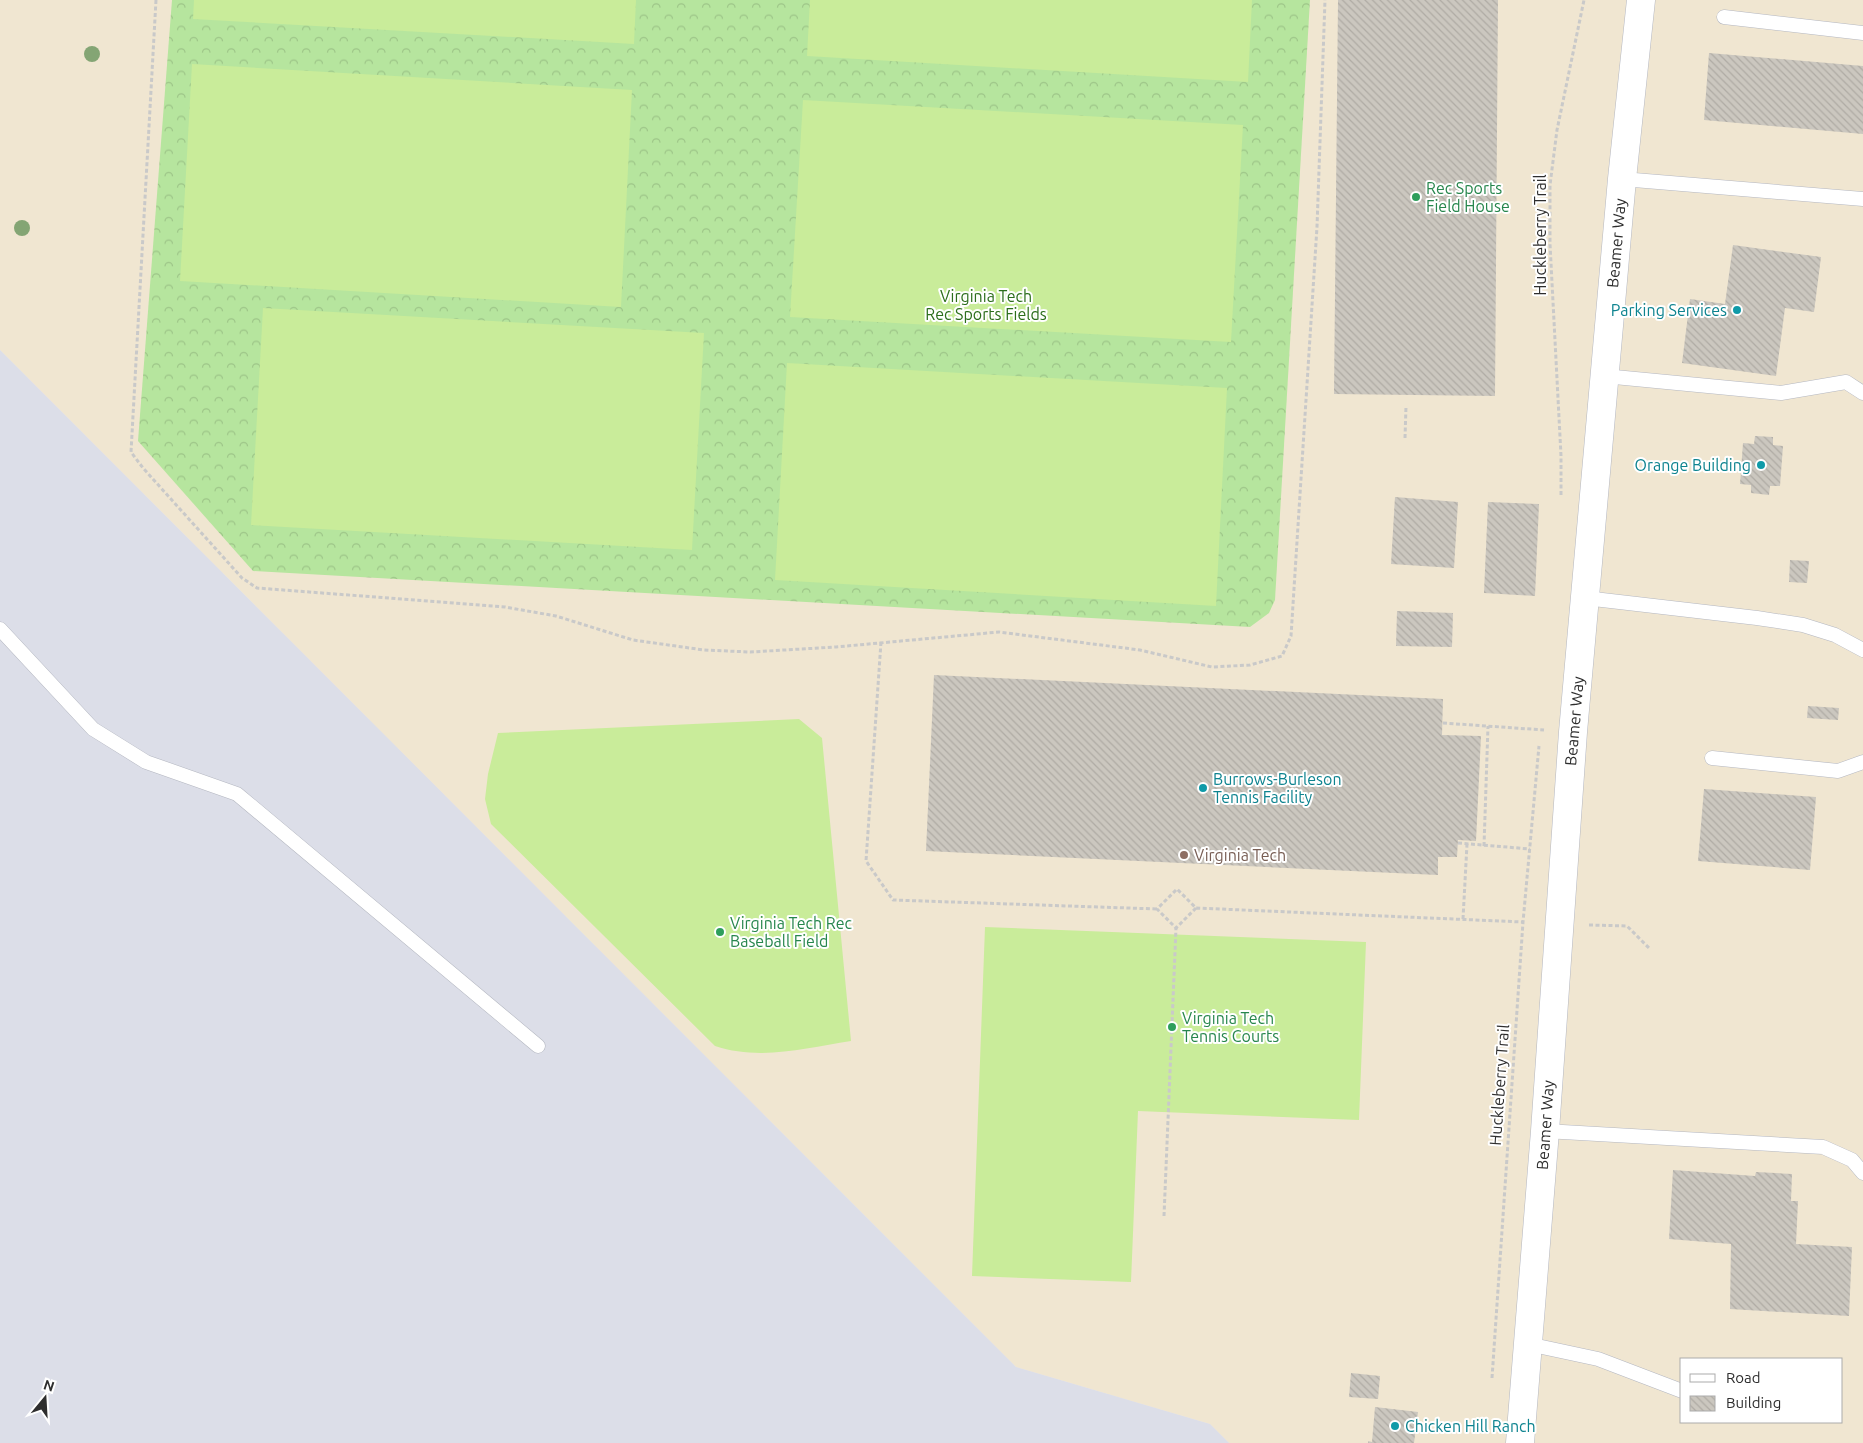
<svg xmlns="http://www.w3.org/2000/svg" width="1863" height="1443" viewBox="0 0 1863 1443" font-family="Ubuntu,sans-serif">
	<style>
		.education { fill: #f0e6d1; fill-rule: evenodd }
		.airport { fill: #dcdee8 }
		.forest { fill: url(#forest-crowns) }
		.pitch { fill: #c9ec9a }
		.building { fill: url(#building-back-hatch) }
		.lines { fill: none; stroke-linecap: round; stroke-linejoin: round }
		.lane-casing { stroke: #b4b7c1; stroke-width: 15 }
		.street-casing { stroke: #b4b7c1; stroke-width: 29 }
		.path { stroke: #c9c9c9; stroke-width: 3; stroke-dasharray: 4 2.5; stroke-linecap: butt }
		.lane { stroke: #fff; stroke-width: 14 }
		.street { stroke: #fff; stroke-width: 28 }
		.tree { fill: #84a574 }
		.leisure-dot { fill: #2e9e5b; stroke: #fff; stroke-width: 2 }
		.culture-dot { fill: #0f9aa8; stroke: #fff; stroke-width: 2 }
		.education-dot { fill: #8d6e63; stroke: #fff; stroke-width: 2 }
		.labels { text-anchor: middle; stroke-width: 4; stroke-linejoin: round; paint-order: stroke }
		.leisure-label { font-size: 16px; fill: #27864d; stroke: #fff; text-anchor: start }
		.street-label { font-size: 16px; fill: #2e2e2e; stroke: #fff }
		.park-label { font-size: 16px; fill: #2c6e1b; stroke: #fff }
		.culture-label { font-size: 16px; fill: #0d838f; stroke: #fff; text-anchor: end }
		.education-label { font-size: 16px; fill: #785e54; stroke: #fff; text-anchor: start }
	</style>
	<defs>
		<pattern id="forest-crowns" width="20" height="18" patternUnits="userSpaceOnUse" patternTransform="scale(1.25)"><rect width="20" height="18" fill="#b6e59e"/><path d="M2 6a3 3 0 1 1 6 0M12 15a3 3 0 1 1 6 0" fill="none" stroke="#9dc588"/></pattern>
		<pattern id="building-back-hatch" width="6" height="6" patternUnits="userSpaceOnUse" patternTransform="scale(1.25)"><rect width="6" height="6" fill="#cbc7bf"/><path d="M-1 5l2 2M0 0l6 6M5-1l2 2" fill="none" stroke="#afaba4"/></pattern>
	</defs>
	<rect width="100%" height="100%" fill="#efe9e1"/>
	<path class="education" d="M 0,0 L 1863,0 L 1863,1443 L 1229,1443 L 1210,1424 L 1016,1367 L 0,350 ZM 1682,1359 L 1842,1359 L 1842,1422 L 1682,1422 Z"/>
	<polygon class="airport" points="0,350 1016,1367 1210,1424 1229,1443 0,1443"/>
	<polygon class="forest" points="172,0 1310,0 1275,600 1269,613 1250,627 253,571 138,441"/>
	<g class="pitch">
		<polygon points="194,0 636,0 634,44 193,19"/>
		<polygon points="810,0 1252,0 1248,82 807,56"/>
		<polygon points="192,64 632,90 621,307 180,281"/>
		<polygon points="803,100 1243,125 1231,342 790,317"/>
		<polygon points="263,308 704,333 692,550 251,525"/>
		<polygon points="787,363 1227,388 1216,606 775,580"/>
		<path d="M 799,719 L 822,738 L 851,1041 C 806,1048 760,1061 715,1046 L 491,824 L 485,799 L 488,774 L 498,733 Z"/>
		<polygon points="985,927 1366,942 1359,1120 1138,1111 1131,1282 972,1276"/>
	</g>
	<g class="building">
		<polygon points="1338,0 1498,0 1495,396 1334,394"/>
		<polygon points="1709,53 1863,66 1863,134 1704,120"/>
		<polygon points="1733,245 1821,257 1814,312 1785,308 1776,376 1682,363 1690,299 1725,304"/>
		<polygon points="1755,436 1773,437 1773,445 1783,446 1780,486 1770,486 1769,495 1751,493 1751,485 1740,484 1743,443 1754,444"/>
		<polygon points="1395,497 1458,502 1454,568 1391,564"/>
		<polygon points="1488,502 1539,504 1535,596 1484,593"/>
		<polygon points="1790,560 1809,561 1807,583 1789,582"/>
		<polygon points="1397,611 1453,613 1452,647 1396,646"/>
		<polygon points="934,675 1443,699 1442,735 1481,736 1476,841 1458,840 1457,857 1438,857 1438,875 926,851"/>
		<polygon points="1808,706 1839,708 1838,720 1807,718"/>
		<polygon points="1704,789 1816,797 1810,870 1698,861"/>
		<polygon points="1673,1170 1755,1176 1756,1172 1792,1174 1791,1201 1798,1201 1796,1244 1852,1247 1849,1316 1730,1309 1731,1244 1669,1239"/>
		<polygon points="1351,1373 1380,1376 1378,1399 1349,1397"/>
		<polygon points="1375,1407 1418,1412 1414,1443 1368,1443 1368,1441 1372,1442"/>
	</g>
	<g class="lines">
		<g class="lane-casing">
			<g id="lane">
				<polyline points="1724,17 1863,33"/>
				<polyline points="1622,179 1863,199"/>
				<polyline points="1604,376 1781,393 1846,382 1863,393"/>
				<polyline points="1585,598 1757,618 1803,625 1835,635 1863,650"/>
				<polyline points="0,629 93,729 146,762 237,794 538,1046"/>
				<polyline points="1712,758 1838,771 1863,762"/>
				<polyline points="1545,1131 1823,1147 1852,1160 1863,1173"/>
				<polyline points="1528,1344 1598,1359 1682,1391"/>
			</g>
		</g>
		<g class="street-casing">
			<polyline id="street" points="1520,1443 1545,1131 1573,732 1622,179 1641,0"/>
		</g>
		<g class="path">
			<polyline points="156,0 131,452 143,468 242,578 257,588 505,607 556,616 633,640 704,650 750,652 836,647 999,632 1140,650 1212,667 1250,665 1282,656 1291,636 1317,227 1325,0"/>
			<polyline points="1405,438 1406,406"/>
			<polyline points="1561,495 1561,456 1550,244 1550,185 1557,130 1584,0"/>
			<polyline points="881,642 866,861 893,900 1157,909"/>
			<polyline points="1443,723 1544,730"/>
			<polyline points="1458,843 1530,849"/>
			<polyline points="1484,846 1488,726"/>
			<polyline points="1196,908 1176,928 1157,909 1177,889 1196,908 1523,922"/>
			<polyline points="1463,919 1467,844"/>
			<polyline points="1589,925 1627,926 1649,948"/>
			<polyline points="1164,1216 1176,928"/>
			<polyline points="1492,1378 1523,922 1539,746"/>
		</g>
		<use href="#lane" class="lane"/>
		<use href="#street" class="street"/>
	</g>
	<g class="tree">
		<circle cx="92" cy="54" r="8"/>
		<circle cx="22" cy="228" r="8"/>
	</g>
	<g class="leisure-dot">
		<circle cx="1416" cy="197" r="5"/>
		<circle cx="720" cy="932" r="5"/>
		<circle cx="1172" cy="1027" r="5"/>
	</g>
	<g class="culture-dot">
		<circle cx="1737" cy="310" r="5"/>
		<circle cx="1761" cy="465" r="5"/>
		<circle cx="1203" cy="788" r="5"/>
		<circle cx="1395" cy="1426" r="5"/>
	</g>
	<circle class="education-dot" cx="1184" cy="855" r="5"/>
	<g class="labels">
		<g class="leisure-label">
			<text x="1426" y="194">Rec Sports<tspan x="1426" dy="18">Field House</tspan></text>
			<text x="730" y="929">Virginia Tech Rec<tspan x="730" dy="18">Baseball Field</tspan></text>
			<text x="1182" y="1024">Virginia Tech<tspan x="1182" dy="18">Tennis Courts</tspan></text>
		</g>
		<g class="street-label">
			<text transform="translate(1540 235) rotate(-90)" y="6">Huckleberry Trail</text>
			<text transform="translate(1616 243) rotate(-85)" y="6">Beamer Way</text>
			<text transform="translate(1574 721) rotate(-85)" y="6">Beamer Way</text>
			<text transform="translate(1499 1085) rotate(-86)" y="6">Huckleberry Trail</text>
			<text transform="translate(1545 1125) rotate(-86)" y="6">Beamer Way</text>
		</g>
		<g class="park-label">
			<text x="986" y="302">Virginia Tech<tspan x="986" dy="18">Rec Sports Fields</tspan></text>
		</g>
		<g class="culture-label">
			<text x="1727" y="316">Parking Services</text>
			<text x="1751" y="471">Orange Building</text>
			<text x="1213" y="785" text-anchor="start">Burrows-Burleson<tspan x="1213" dy="18">Tennis Facility</tspan></text>
			<text x="1405" y="1432" text-anchor="start">Chicken Hill Ranch</text>
		</g>
		<g class="education-label">
			<text x="1194" y="861">Virginia Tech</text>
		</g>
	</g>
	<rect x="1680" y="1358" width="162" height="65" fill="#ffffff" stroke="#ababab"/>
	<rect x="1690" y="1374" width="25" height="8" fill="#ffffff" stroke="#ababab"/>
	<text x="1726" y="1383" font-size="15" fill="#2e2e2e">Road</text>
	<rect x="1690" y="1396" width="25" height="15" fill="url(#building-back-hatch)" stroke="#ababab"/>
	<text x="1726" y="1408" font-size="15" fill="#2e2e2e">Building</text>
	<g transform="translate(45 1398) rotate(18)" stroke="#ffffff" stroke-width="4" paint-order="stroke">
	<path d="M0-4L9 19L0 12L-9 19Z" fill="#2e2e2e"/>
	<text y="-8" font-size="14" font-weight="bold" text-anchor="middle" fill="#2e2e2e">N</text>
	</g>
</svg>
